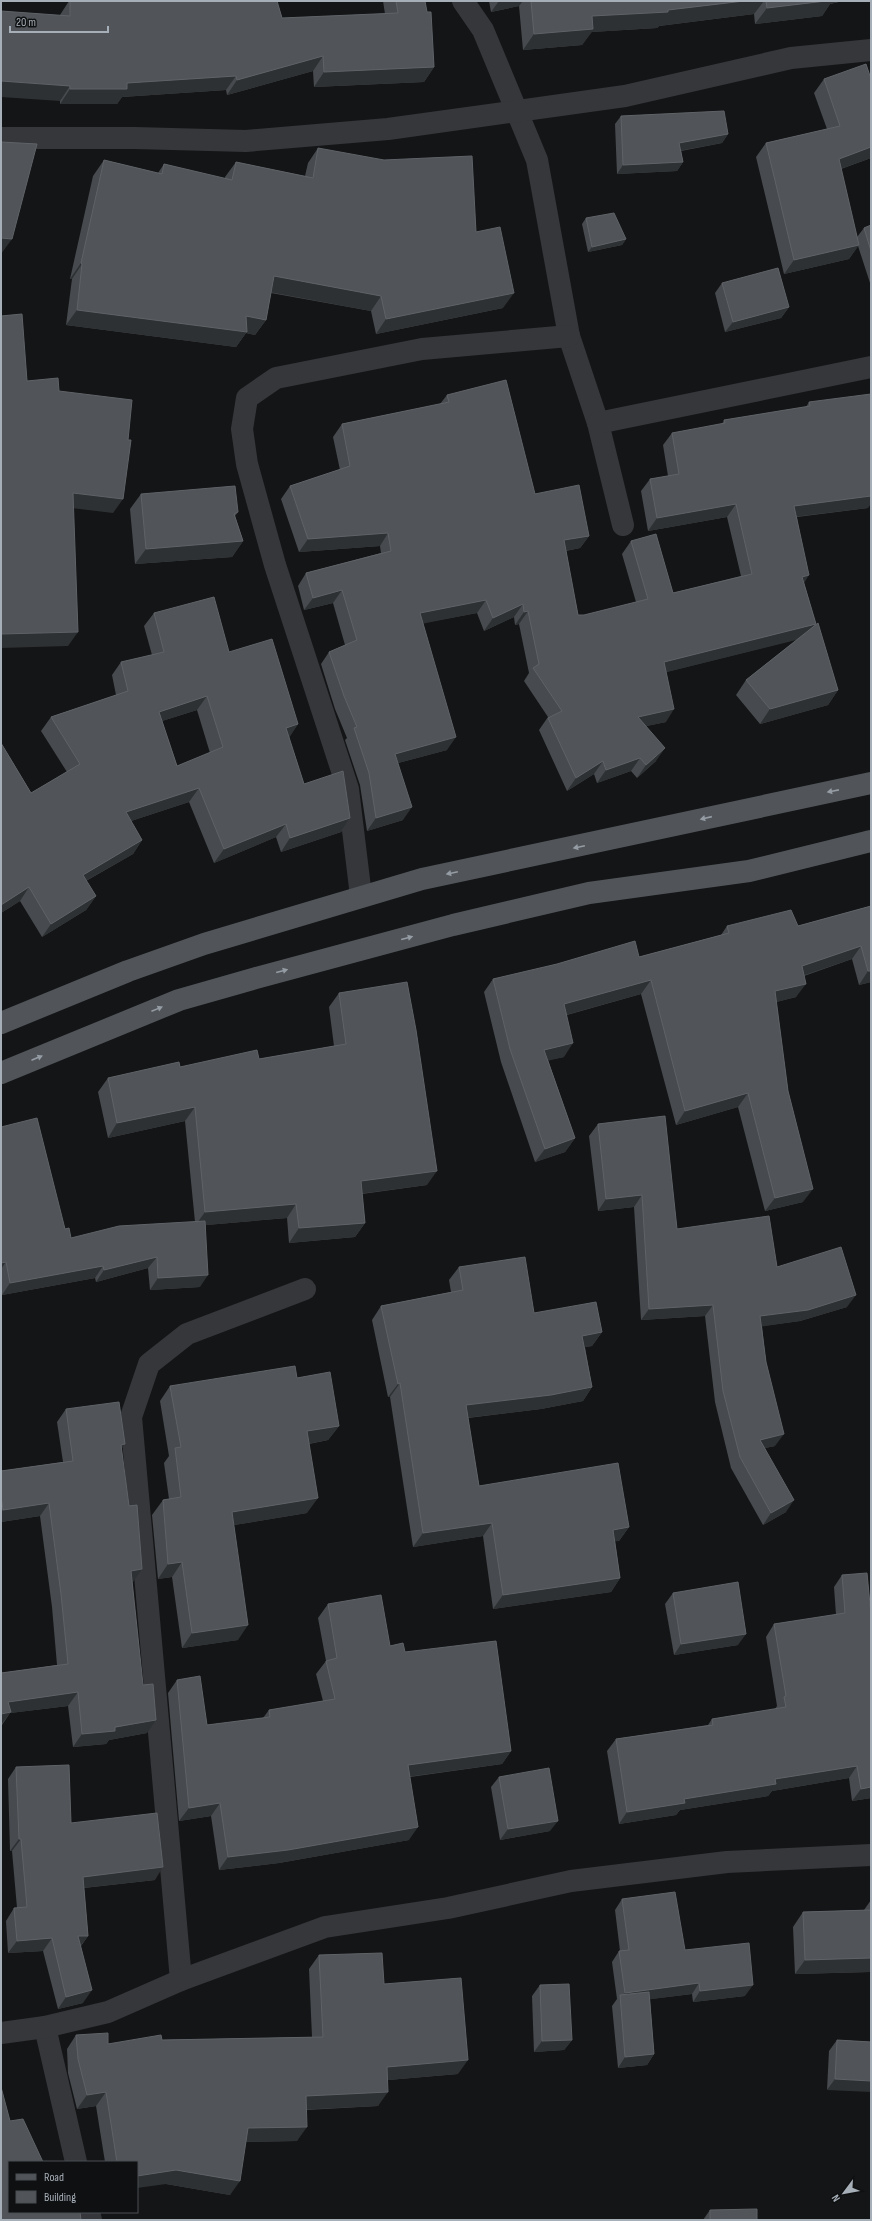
<svg xmlns="http://www.w3.org/2000/svg" width="872" height="2221" viewBox="0 0 872 2221" font-family="'Sofia Sans Condensed',sans-serif">
	<style>
		.lines { fill: none; stroke-linecap: round; stroke-linejoin: round }
		.minor { stroke: #35373b; stroke-width: 22 }
		.primary { stroke: #51555a; stroke-width: 22 }
		.wall { fill: #474a4e; fill-rule: evenodd }
		.shaded-wall { fill: #2e3133 }
		.building { fill: #515559; stroke: #5f6368; fill-rule: evenodd }
		.oneway { fill: #959ca4 }
	</style>
	<rect width="100%" height="100%" fill="#141516"/>
	<g class="lines">
		<g class="minor">
			<polyline points="463,1 483,30 537,160 569,336 598,423 623,525"/>
			<polyline points="1,138 135,138 246,141 388,129 625,96 791,58 871,50"/>
			<polyline points="598,423 871,367"/>
			<polyline points="361,896 348,789 275,565 247,464 242,429 247,398 276,378 422,349 569,336"/>
			<polyline points="181,1980 131,1417 149,1364 187,1334 305,1289"/>
			<polyline points="45,2027 76,2162"/>
			<polyline points="1,2033 45,2027 108,2012 181,1980 325,1927 448,1908 571,1881 727,1862 871,1855"/>
			<polyline points="89,2212 91,2220"/>
		</g>
		<g class="primary">
			<polyline points="1,1023 128,971 204,944 422,879 871,783"/>
			<polyline points="1,1073 179,1000 256,978 453,925 589,893 749,871 871,841"/>
		</g>
	</g>
	<g class="wall">
		<polygon points="69,1 277,1 282,18 385,14 383,1 425,1 434,67 424,82 314,87 313,71 227,95 226,90 122,97 117,104 60,104 60,15"/>
		<polygon points="489,1 843,1 830,4 822,16 755,24 754,14 659,26 657,28 591,32 582,45 523,50 519,6 491,12"/>
		<polygon points="824,79 871,158 841,169 857,237 864,228 871,225 871,286 858,246 849,259 784,274 756,157 766,143 827,129 814,93"/>
		<polygon points="621,116 728,134 722,143 681,151 683,162 677,171 617,174 615,124"/>
		<polygon points="318,148 476,232 503,308 376,334 371,311 271,293 266,320 255,335 246,333 236,347 66,325 72,279 70,279 93,176 104,160 158,173 164,164 225,179 225,177 236,162 305,176 308,163"/>
		<polygon points="586,218 626,239 622,245 588,252 582,224"/>
		<polygon points="722,283 789,307 781,318 725,332 715,293"/>
		<polygon points="447,395 535,494 589,536 580,548 566,551 578,615 584,615 636,602 622,554 631,541 673,593 741,576 727,517 648,531 641,491 650,479 668,476 663,445 672,433 722,424 724,420 806,407 809,402 868,508 797,517 804,583 816,624 838,690 828,705 760,724 736,695 746,680 798,639 666,672 666,722 646,726 656,761 637,778 631,771 597,783 594,774 567,791 539,730 548,717 524,681 529,673 519,624 515,625 514,617 484,631 477,613 423,623 447,750 398,763 403,820 367,831 360,785 345,740 347,738 335,709 321,664 329,652 345,645 333,603 304,610 298,586 306,573 381,553 380,546 299,552 281,499 290,486 340,470 333,437 342,424 440,404"/>
		<polygon points="141,494 238,512 235,516 243,541 232,557 135,564 130,509"/>
		<path d="M 154,613 L 229,652 L 298,724 L 289,737 L 304,784 L 350,818 L 341,832 L 281,852 L 276,837 L 214,863 L 189,802 L 131,821 L 142,840 L 133,854 L 86,881 L 96,896 L 86,910 L 42,937 L 20,901 L 1,913 L 1,743 L 31,793 L 67,772 L 41,731 L 51,717 L 116,695 L 112,675 L 121,662 L 152,655 L 144,626 ZM 197,710 L 210,753 L 177,766 L 162,721 Z"/>
		<polygon points="871,906 871,982 859,985 852,959 804,976 796,997 776,1002 803,1202 765,1211 738,1107 676,1125 641,994 567,1015 564,1057 548,1060 575,1138 565,1152 535,1162 501,1062 484,992 493,979 639,957 721,935 727,926 798,926"/>
		<polygon points="339,993 427,1185 362,1194 365,1223 355,1237 289,1243 287,1218 206,1225 200,1287 150,1290 148,1268 96,1282 95,1278 2,1295 1,1291 1,1127 71,1238 195,1222 185,1121 108,1138 98,1092 108,1078 180,1067 259,1059 334,1046 329,1007"/>
		<polygon points="598,1124 677,1229 777,1267 847,1307 800,1321 762,1326 775,1446 765,1448 786,1512 763,1525 731,1468 715,1402 705,1316 641,1320 634,1207 598,1211 589,1136"/>
		<polygon points="459,1267 534,1313 602,1332 592,1346 585,1347 592,1387 583,1401 541,1409 468,1418 479,1486 629,1527 619,1541 615,1541 620,1578 611,1592 493,1609 483,1536 413,1547 390,1397 388,1397 372,1320 381,1306 451,1292 449,1280"/>
		<polygon points="297,1378 339,1426 328,1440 309,1444 307,1513 234,1525 238,1640 182,1648 172,1577 158,1579 152,1515 163,1500 169,1499 164,1463 169,1456 160,1401 170,1386"/>
		<polygon points="66,1409 121,1449 133,1582 132,1582 147,1733 109,1740 106,1744 73,1747 68,1706 10,1713 2,1725 1,1673 57,1665 52,1607 40,1516 1,1522 1,1471 63,1462 57,1422"/>
		<polygon points="842,1575 871,1615 871,1798 852,1801 849,1778 772,1791 768,1796 680,1810 676,1815 619,1824 607,1751 616,1739 708,1725 712,1719 775,1709 777,1706 766,1637 774,1624 836,1615 834,1587"/>
		<polygon points="673,1593 738,1645 674,1655 665,1604"/>
		<polygon points="328,1604 390,1646 405,1652 511,1751 502,1764 410,1777 409,1840 279,1863 219,1870 211,1816 179,1821 168,1693 177,1680 207,1725 263,1718 269,1710 323,1701 316,1674 326,1661 318,1618"/>
		<polygon points="16,1767 71,1823 155,1880 84,1888 88,1936 81,1946 83,2003 58,2009 43,1951 8,1953 6,1921 14,1908 17,1908 12,1851 10,1851 8,1779"/>
		<polygon points="499,1777 550,1831 500,1840 491,1787"/>
		<polygon points="622,1899 685,1950 745,1996 693,2002 692,1994 650,1999 654,2054 647,2065 618,2068 612,2006 617,1999 612,1962 619,1951 620,1951 615,1910"/>
		<polygon points="871,1900 871,1980 870,1972 795,1974 793,1927 803,1912 864,1910"/>
		<polygon points="319,1955 384,1984 458,2074 388,2080 378,2106 306,2110 297,2141 246,2142 230,2195 166,2184 137,2162 105,2162 96,2106 77,2109 68,2073 67,2049 76,2035 108,2044 162,2040 312,2037 309,1969"/>
		<polygon points="540,1985 572,2040 564,2050 534,2052 532,1996"/>
		<polygon points="837,2040 871,2042 827,2090 829,2051"/>
		<polygon points="710,2210 757,2220 703,2220"/>
	</g>
	<g class="shaded-wall">
		<polygon points="499,1 523,1 519,6 491,12"/>
		<polygon points="744,1 764,1 754,14 659,26 657,28 592,32 582,45 523,50 534,34 592,16 668,10"/>
		<polygon points="824,1 843,1 830,4 822,16 755,24 767,8"/>
		<polygon points="323,56 313,71 227,95 237,80"/>
		<polygon points="434,67 424,82 314,87 324,72"/>
		<polygon points="236,76 226,90 122,97 117,104 60,104 70,89 127,83"/>
		<polygon points="1,81 70,86 60,101 1,97"/>
		<polygon points="728,134 722,143 673,152 679,143"/>
		<polygon points="871,147 871,158 829,173 839,159"/>
		<polygon points="683,162 677,171 617,174 623,165"/>
		<polygon points="1,238 12,239 1,254"/>
		<polygon points="626,239 622,245 588,252 592,247"/>
		<polygon points="859,245 849,259 784,274 794,260"/>
		<polygon points="81,263 82,264 72,279 70,279"/>
		<polygon points="274,276 381,296 371,311 264,291"/>
		<polygon points="514,293 503,308 376,334 386,319"/>
		<polygon points="789,307 781,318 725,332 733,322"/>
		<polygon points="77,310 246,316 266,320 255,335 246,333 236,347 66,325"/>
		<polygon points="73,493 123,499 113,513 63,507"/>
		<polygon points="871,496 871,504 868,508 785,518 794,506"/>
		<polygon points="736,504 727,517 648,531 657,518"/>
		<polygon points="388,533 380,546 299,552 308,539"/>
		<polygon points="589,536 580,548 555,553 564,540"/>
		<polygon points="243,541 232,557 135,564 146,549"/>
		<polygon points="809,575 801,588 802,577"/>
		<polygon points="342,590 333,603 304,610 313,598"/>
		<polygon points="486,600 477,613 411,626 420,613"/>
		<polygon points="523,604 514,617 484,631 493,618"/>
		<polygon points="528,611 519,624 515,625 524,612"/>
		<polygon points="816,624 808,637 655,675 664,662"/>
		<polygon points="78,632 68,646 1,648 1,634"/>
		<polygon points="838,690 828,705 760,724 770,709"/>
		<polygon points="207,696 197,710 149,725 159,712"/>
		<polygon points="674,709 666,722 629,730 638,717"/>
		<polygon points="298,724 289,738 286,728"/>
		<polygon points="456,737 447,750 387,766 395,754"/>
		<polygon points="665,748 656,761 637,778 646,765"/>
		<polygon points="640,758 631,771 597,783 606,770"/>
		<polygon points="603,761 594,774 567,791 576,778"/>
		<polygon points="199,788 189,802 116,826 126,812"/>
		<polygon points="412,807 403,820 367,831 376,818"/>
		<polygon points="350,818 341,832 281,852 290,838"/>
		<polygon points="286,824 276,837 214,863 224,849"/>
		<polygon points="142,840 133,854 73,888 83,875"/>
		<polygon points="29,887 20,901 1,913 1,905"/>
		<polygon points="96,896 86,910 42,937 51,924"/>
		<polygon points="861,946 852,959 793,979 802,966"/>
		<polygon points="868,971 871,971 871,982 859,985"/>
		<polygon points="651,980 641,994 555,1018 564,1004"/>
		<polygon points="806,984 796,997 765,1005 775,991"/>
		<polygon points="573,1043 564,1057 534,1064 544,1050"/>
		<polygon points="748,1093 738,1107 676,1125 685,1111"/>
		<polygon points="195,1107 185,1121 108,1138 117,1123"/>
		<polygon points="575,1138 565,1152 535,1162 545,1149"/>
		<polygon points="437,1171 427,1185 351,1195 361,1181"/>
		<polygon points="813,1189 803,1202 765,1211 775,1198"/>
		<polygon points="642,1195 634,1207 598,1211 606,1199"/>
		<polygon points="296,1204 287,1218 195,1226 205,1212"/>
		<polygon points="365,1223 355,1237 289,1243 299,1228"/>
		<polygon points="157,1257 148,1268 96,1282 104,1270"/>
		<polygon points="6,1262 1,1269 1,1263"/>
		<polygon points="103,1266 95,1278 2,1295 10,1283"/>
		<polygon points="208,1275 200,1287 150,1290 158,1278"/>
		<polygon points="856,1295 847,1307 800,1321 752,1328 760,1316"/>
		<polygon points="713,1305 705,1316 641,1320 649,1309"/>
		<polygon points="602,1332 592,1346 573,1349 582,1336"/>
		<polygon points="400,1383 390,1397 388,1397 398,1384"/>
		<polygon points="592,1387 583,1401 541,1409 457,1419 466,1405"/>
		<polygon points="339,1426 328,1440 297,1446 307,1431"/>
		<polygon points="784,1434 775,1446 752,1451 760,1440"/>
		<polygon points="125,1444 116,1457 121,1445"/>
		<polygon points="318,1498 307,1513 222,1527 232,1512"/>
		<polygon points="794,1500 786,1512 763,1525 771,1513"/>
		<polygon points="49,1503 40,1516 1,1522 1,1513 3,1510"/>
		<polygon points="492,1523 483,1536 413,1547 423,1533"/>
		<polygon points="629,1527 619,1541 603,1543 613,1530"/>
		<polygon points="182,1562 172,1577 158,1579 168,1564"/>
		<polygon points="142,1569 133,1582 121,1584 131,1571"/>
		<polygon points="620,1578 611,1592 493,1609 503,1595"/>
		<polygon points="248,1625 238,1640 182,1648 192,1633"/>
		<polygon points="746,1634 738,1645 674,1655 681,1644"/>
		<polygon points="78,1692 68,1706 10,1713 1,1725 1,1712 8,1702"/>
		<polygon points="156,1720 147,1733 109,1740 106,1744 73,1747 82,1734"/>
		<polygon points="511,1751 502,1764 399,1778 408,1765"/>
		<polygon points="857,1766 849,1778 772,1791 768,1796 680,1810 676,1815 619,1824 627,1812 684,1799 775,1779"/>
		<polygon points="871,1787 871,1798 852,1801 861,1789"/>
		<polygon points="220,1803 211,1816 179,1821 189,1808"/>
		<polygon points="558,1821 550,1831 500,1840 508,1829"/>
		<polygon points="418,1827 409,1840 279,1863 219,1870 228,1857"/>
		<polygon points="19,1839 21,1839 12,1851 10,1851"/>
		<polygon points="163,1867 155,1880 74,1889 83,1877"/>
		<polygon points="78,1936 88,1936 79,1948"/>
		<polygon points="52,1938 43,1951 8,1953 17,1941"/>
		<polygon points="871,1958 871,1970 870,1972 795,1974 805,1960"/>
		<polygon points="699,1983 692,1994 621,2003 620,2000 625,1993"/>
		<polygon points="753,1985 745,1996 693,2002 700,1991"/>
		<polygon points="92,1990 83,2003 58,2009 66,1997"/>
		<polygon points="572,2040 564,2050 534,2052 542,2041"/>
		<polygon points="654,2054 647,2065 618,2068 625,2057"/>
		<polygon points="468,2060 458,2074 377,2081 387,2067"/>
		<polygon points="835,2079 871,2081 871,2092 827,2090"/>
		<polygon points="106,2092 96,2106 77,2109 87,2095"/>
		<polygon points="388,2092 378,2106 296,2110 306,2096"/>
		<polygon points="307,2127 297,2141 239,2142 248,2128"/>
		<polygon points="176,2170 240,2181 230,2195 166,2184 137,2188 137,2176"/>
	</g>
	<g class="building">
		<polygon points="70,1 277,1 282,18 398,13 396,1 425,1 427,12 431,12 434,67 324,72 323,56 237,80 236,76 127,83 127,89 70,89 70,86 1,81 1,11 70,16"/>
		<polygon points="531,1 744,1 668,10 668,12 592,16 593,29 534,34"/>
		<polygon points="766,1 826,1 767,8"/>
		<polygon points="866,64 871,79 871,147 839,159 859,245 794,260 766,143 840,126 824,79"/>
		<polygon points="724,111 728,134 679,143 683,162 623,165 621,116"/>
		<polygon points="1,142 37,144 12,239 1,238"/>
		<polygon points="318,148 384,160 472,156 476,232 500,227 514,293 386,319 381,296 274,276 266,320 246,316 247,332 77,310 82,264 81,263 104,160 162,174 164,164 232,180 236,162 313,178"/>
		<polygon points="614,213 626,239 592,247 586,218"/>
		<polygon points="871,225 871,251 864,228"/>
		<polygon points="778,268 789,307 733,322 722,283"/>
		<polygon points="22,314 27,381 58,378 59,391 132,400 128,440 131,440 123,499 73,493 78,632 1,634 1,316"/>
		<polygon points="506,380 535,494 579,485 589,536 564,540 578,615 584,615 648,599 631,541 656,534 673,593 752,574 736,504 657,518 650,479 679,474 672,433 725,423 724,420 810,406 809,402 871,394 871,496 794,506 809,575 802,577 816,624 664,662 674,709 638,717 665,748 646,765 640,758 606,770 603,761 576,778 548,718 562,711 533,668 539,664 528,611 524,612 523,604 493,618 486,600 420,613 456,737 395,754 412,807 376,818 369,773 354,728 357,727 344,696 329,652 357,640 342,590 313,598 306,573 391,551 388,533 308,539 290,486 350,466 342,424 449,402 447,395"/>
		<polygon points="235,486 238,512 234,514 243,541 146,549 141,494"/>
		<path d="M 214,597 L 229,652 L 272,639 L 298,724 L 286,728 L 304,784 L 343,771 L 350,818 L 290,838 L 286,824 L 224,849 L 199,788 L 126,812 L 142,840 L 83,875 L 96,896 L 51,924 L 29,887 L 1,905 L 1,743 L 31,793 L 80,764 L 51,717 L 128,691 L 121,662 L 164,652 L 154,613 ZM 207,696 L 223,747 L 177,766 L 159,712 Z"/>
		<polygon points="818,623 838,690 770,709 746,680"/>
		<polygon points="871,906 871,971 868,971 861,946 802,966 806,984 775,991 788,1091 813,1189 775,1198 748,1093 685,1111 651,980 564,1004 573,1043 544,1050 575,1138 545,1149 510,1049 493,979 557,964 635,941 639,957 729,933 727,926 791,910 798,926"/>
		<polygon points="407,982 416,1030 437,1171 361,1181 365,1223 299,1228 296,1204 205,1212 195,1107 117,1123 108,1078 179,1062 180,1067 257,1050 259,1059 346,1044 339,993"/>
		<polygon points="665,1116 677,1229 769,1216 777,1267 841,1247 856,1295 808,1310 760,1316 766,1362 784,1434 760,1440 794,1500 771,1513 740,1457 723,1391 713,1305 649,1309 642,1195 606,1199 598,1124"/>
		<polygon points="37,1118 65,1229 69,1228 71,1238 119,1226 205,1221 208,1275 158,1278 157,1257 104,1270 103,1266 10,1283 6,1262 1,1263 1,1127"/>
		<polygon points="525,1257 534,1313 596,1302 602,1332 582,1336 592,1387 551,1395 466,1405 479,1486 618,1463 629,1527 613,1530 620,1578 503,1595 492,1523 423,1533 400,1383 398,1384 381,1306 463,1290 459,1267"/>
		<polygon points="295,1366 297,1378 330,1372 339,1426 307,1431 318,1498 232,1512 248,1625 192,1633 182,1562 168,1564 163,1500 181,1497 175,1448 181,1447 170,1386"/>
		<polygon points="119,1402 125,1444 121,1445 129,1506 137,1505 142,1569 131,1571 143,1685 153,1684 156,1720 115,1727 115,1731 82,1734 78,1692 8,1702 11,1712 1,1714 1,1672 1,1673 68,1664 61,1594 49,1503 3,1510 1,1495 1,1471 73,1461 66,1409"/>
		<polygon points="867,1573 871,1615 871,1787 861,1789 857,1766 775,1779 776,1784 684,1799 685,1803 627,1812 616,1739 713,1725 712,1719 786,1707 784,1697 786,1696 774,1624 845,1613 842,1575"/>
		<polygon points="738,1582 746,1634 681,1644 673,1593"/>
		<polygon points="381,1595 390,1646 403,1643 405,1652 496,1641 511,1751 408,1765 418,1827 288,1850 228,1857 220,1803 189,1808 177,1680 200,1676 207,1725 270,1717 269,1710 335,1699 326,1661 337,1658 328,1604"/>
		<polygon points="69,1765 71,1823 157,1813 163,1867 83,1877 88,1936 78,1936 92,1990 66,1997 52,1938 17,1941 14,1908 27,1907 21,1839 19,1839 16,1767"/>
		<polygon points="549,1768 558,1821 508,1829 499,1777"/>
		<polygon points="675,1892 685,1950 749,1943 753,1985 700,1991 699,1983 625,1993 619,1951 629,1950 622,1899"/>
		<polygon points="871,1910 871,1958 805,1960 803,1912"/>
		<polygon points="382,1953 384,1984 461,1978 468,2060 387,2067 388,2092 306,2096 307,2127 248,2128 240,2181 176,2170 137,2176 137,2162 117,2162 106,2092 87,2095 78,2059 76,2035 108,2033 108,2044 161,2035 162,2040 323,2037 319,1955"/>
		<polygon points="569,1984 572,2040 542,2041 540,1985"/>
		<polygon points="649,1992 654,2054 625,2057 620,1995"/>
		<polygon points="837,2040 871,2042 871,2081 835,2079"/>
		<polygon points="1,2087 10,2121 23,2119 43,2162 9,2162 9,2212 80,2212 81,2220 1,2220"/>
		<polygon points="757,2209 757,2220 710,2220 710,2210"/>
	</g>
	<defs><path id="oneway-solid" d="M-6-.8H1V-3.2L6.5 0L1 3.2V.8H-6Z"/></defs>
	<g class="oneway">
		<use href="#oneway-solid" transform="translate(833 791) rotate(169)"/>
		<use href="#oneway-solid" transform="translate(706 818) rotate(167)"/>
		<use href="#oneway-solid" transform="translate(579 847) rotate(168)"/>
		<use href="#oneway-solid" transform="translate(452 873) rotate(168)"/>
		<use href="#oneway-solid" transform="translate(407 938) rotate(-15)"/>
		<use href="#oneway-solid" transform="translate(282 971) rotate(-15)"/>
		<use href="#oneway-solid" transform="translate(157 1009) rotate(-22)"/>
		<use href="#oneway-solid" transform="translate(37 1058) rotate(-23)"/>
	</g>
	<rect width="872" height="2221" fill="none" stroke="#a6aeb7" stroke-width="4"/>
	<rect x="8" y="2161" width="130" height="52" fill="#0f1011" stroke="#4b4f53"/>
	<rect x="16" y="2174" width="20" height="6" fill="#51555a" stroke="#4b4f53"/>
	<text x="44" y="2181" font-size="12" fill="#a6aeb7">Road</text>
	<rect x="16" y="2191" width="20" height="12" fill="#515559" stroke="#4b4f53"/>
	<text x="44" y="2201" font-size="12" fill="#a6aeb7">Building</text>
	<g transform="translate(844 2193) rotate(238)" stroke="#0f1011" stroke-width="3" paint-order="stroke">
	<path d="M0-3L7 15L0 10L-7 15Z" fill="#a6aeb7"/>
	<text y="-6" font-size="11" font-weight="bold" text-anchor="middle" fill="#a6aeb7">N</text>
	</g>
	<path d="M10 26v6h98v-6" fill="none" stroke="#a6aeb7" stroke-width="2"/>
	<text x="16" y="26" font-size="12" fill="#a6aeb7" stroke="#0f1011" stroke-width="3" paint-order="stroke">20 m</text>
</svg>
